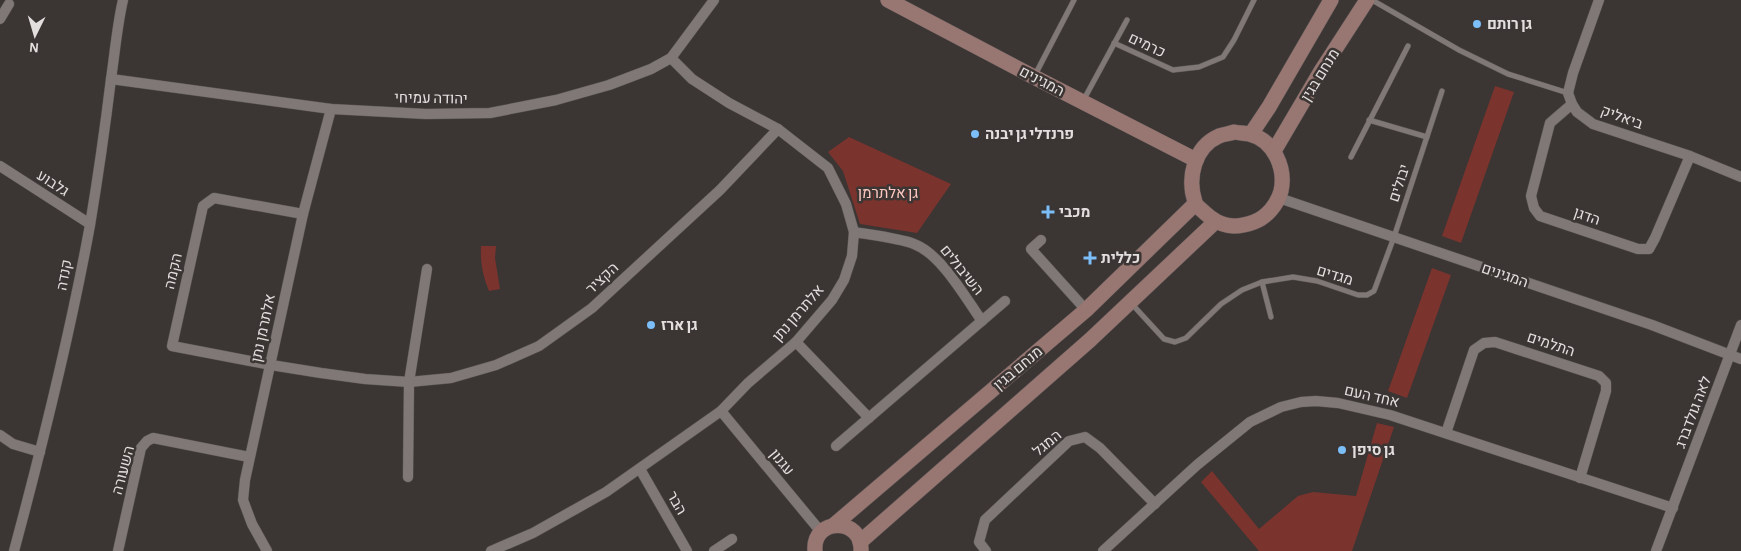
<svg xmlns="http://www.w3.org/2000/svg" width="1741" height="551" viewBox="0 0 1741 551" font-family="'Alegreya Sans',Heebo,sans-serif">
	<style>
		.green { fill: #7a342d }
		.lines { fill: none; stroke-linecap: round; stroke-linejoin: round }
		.lane-casing { stroke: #585352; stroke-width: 6 }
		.street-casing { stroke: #585352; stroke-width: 11 }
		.secondary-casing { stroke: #585352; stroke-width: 16 }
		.lane { stroke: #7f7876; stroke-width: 5 }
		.street { stroke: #7f7876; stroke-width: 10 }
		.secondary { stroke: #987671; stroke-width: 15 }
		.poi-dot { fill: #7bbef8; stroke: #3b3534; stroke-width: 2 }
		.labels { text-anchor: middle; stroke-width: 5; stroke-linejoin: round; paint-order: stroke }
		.poi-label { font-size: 15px; font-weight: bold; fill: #e3dfde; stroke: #3b3534; text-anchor: start }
		.street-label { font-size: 15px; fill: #e3dfde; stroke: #3b3534 }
		.park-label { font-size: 15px; fill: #fdc8c0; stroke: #3b3534 }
	</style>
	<rect width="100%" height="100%" fill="#3b3534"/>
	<g class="green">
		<polygon points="1495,86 1514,92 1461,243 1442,236"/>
		<polygon points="849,137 951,184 917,233 860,224 843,171 828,152"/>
		<path d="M 481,246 L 496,246 L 495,258 L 500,289 L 489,291 C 483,276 480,263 481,246 Z"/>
		<polygon points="1432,268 1451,275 1407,398 1388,391"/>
		<polygon points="1377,423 1394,427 1352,551 1259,551 1201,482 1212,471 1259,529 1298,496 1313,492 1356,496"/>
	</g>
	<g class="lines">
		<g class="lane-casing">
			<g id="lane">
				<polyline points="1372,0 1459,50 1508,74 1568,93"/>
				<polyline points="1114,43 1173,70 1199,67 1223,57 1234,40 1254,0"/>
				<polyline points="1035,75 1074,0"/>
				<polyline points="1083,101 1127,20"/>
				<polyline points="1369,120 1427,137"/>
				<polyline points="1351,157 1408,46"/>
				<polyline points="1262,282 1271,317"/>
				<polyline points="1131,303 1164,339 1175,342 1186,338 1221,304 1242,290 1262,282 1293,277 1317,281 1358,295 1367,295 1374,291 1394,237 1442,91"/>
			</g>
		</g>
		<g class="street-casing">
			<g id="street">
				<polyline points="1599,0 1573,73 1568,93 1572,104 1577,112 1593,124 1690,156 1741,177"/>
				<polyline points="0,19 9,4"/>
				<polyline points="111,79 331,109 426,114 490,113 556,100 609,85 651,69 671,58 714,0"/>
				<polyline points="1572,104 1550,123 1531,196 1534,208 1540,216 1638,249 1649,249 1655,238 1690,156"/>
				<polyline points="0,166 90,224"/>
				<polyline points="1279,198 1652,325 1741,359"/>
				<polyline points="303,214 214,198 203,206 172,346 271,365 321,373 365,379 409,382 451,378 496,365 539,346 592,308 720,190 778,129"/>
				<path d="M 854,232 C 871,235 899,238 914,244 C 941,254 965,297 982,321"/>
				<polyline points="1041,240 1031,249 1086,310"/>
				<polyline points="796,342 869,418"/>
				<polyline points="721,411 821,532"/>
				<polyline points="1446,433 1474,350 1484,343 1495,342 1599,376 1606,383 1606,391 1580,478"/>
				<polyline points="0,435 13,444 40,452"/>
				<polyline points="836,446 1005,301"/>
				<polyline points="640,469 687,551"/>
				<polyline points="408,477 409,382 427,269"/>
				<path d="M 14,551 C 43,443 70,335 90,225 C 98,177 105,128 111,79 C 115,52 117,26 123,0"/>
				<polyline points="118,551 141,448 147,441 153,438 249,457"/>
				<polyline points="267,551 252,524 243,500 245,480 303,214 331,109"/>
				<polyline points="491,551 533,533 606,492 721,411 748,383 796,342 832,300 844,280 852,256 854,232 846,204 828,168 778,129 729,103 692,79 671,58"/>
				<polyline points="714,551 732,539"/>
				<polyline points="986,551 979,542 985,520 1069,441 1085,437 1100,448 1155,504"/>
				<polyline points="1103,551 1197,465 1250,422 1281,407 1301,402 1316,401 1338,403 1390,415 1673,508"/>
				<polyline points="1656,551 1741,325"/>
			</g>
		</g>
		<g class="secondary-casing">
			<g id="secondary">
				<polyline points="888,0 1034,77 1196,160"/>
				<path d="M 1234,132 C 1239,133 1244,133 1249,134 C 1274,140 1286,168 1281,191 C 1277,205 1267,217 1254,222 C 1235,229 1220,227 1205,213 C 1202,210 1196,206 1195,202 C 1187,178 1194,147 1219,136 C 1224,134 1229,134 1234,132 Z"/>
				<polyline points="1251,134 1269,107 1331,0"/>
				<polyline points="1274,151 1321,71 1367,0"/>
				<polyline points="834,525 1086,310 1195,204"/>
				<polyline points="860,542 1090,340 1215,222"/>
				<path d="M 815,551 C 812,517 863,517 861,551"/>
			</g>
		</g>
		<use href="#lane" class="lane"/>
		<use href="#street" class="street"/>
		<use href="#secondary" class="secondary"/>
	</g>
	<g class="poi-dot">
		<circle cx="1477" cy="24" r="5"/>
		<circle cx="975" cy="134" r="5"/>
		<path d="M1045.5 204.5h5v5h5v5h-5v5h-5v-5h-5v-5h5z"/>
		<path d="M1087.5 250.5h5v5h5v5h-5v5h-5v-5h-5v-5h5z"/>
		<circle cx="651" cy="325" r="5"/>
		<circle cx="1342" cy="450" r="5"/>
	</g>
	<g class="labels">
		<g class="poi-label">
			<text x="1487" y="29">גן רותם</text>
			<text x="985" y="139">פרנדלי גן יבנה</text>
			<text x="1059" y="217">מכבי</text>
			<text x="1101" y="263">כללית</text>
			<text x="661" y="330">גן ארז</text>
			<text x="1352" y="455">גן סיפן</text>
		</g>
		<g class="street-label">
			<text transform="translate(1147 45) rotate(25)" y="5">כרמים</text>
			<text transform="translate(1320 75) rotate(-58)" y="5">מנחם בגין</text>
			<text transform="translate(1042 81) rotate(27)" y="5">המגינים</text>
			<text transform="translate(431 98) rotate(1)" y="5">יהודה עמיחי</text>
			<text transform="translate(1622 117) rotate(20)" y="5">ביאליק</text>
			<text transform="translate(53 183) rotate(33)" y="5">גלבוע</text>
			<text transform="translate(1399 183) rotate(-72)" y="5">יבולים</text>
			<text transform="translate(1587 216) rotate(19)" y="5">הדגן</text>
			<text transform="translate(962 270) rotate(51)" y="5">השיבולים</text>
			<text transform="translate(173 271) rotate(-77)" y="5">הקמה</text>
			<text transform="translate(64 275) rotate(-79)" y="5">קנדה</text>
			<text transform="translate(1335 275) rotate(17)" y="5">מגדים</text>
			<text transform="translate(1505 275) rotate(19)" y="5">המגינים</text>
			<text transform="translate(602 278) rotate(-43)" y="5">הקציר</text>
			<text transform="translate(798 313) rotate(-49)" y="5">אלתרמן נתן</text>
			<text transform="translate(263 328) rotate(-78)" y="5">אלתרמן נתן</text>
			<text transform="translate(1551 344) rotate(18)" y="5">התלמים</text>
			<text transform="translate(1018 368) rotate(-40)" y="5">מנחם בגין</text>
			<text transform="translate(1372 396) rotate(13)" y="5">אחד העם</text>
			<text transform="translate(1693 412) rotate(-69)" y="5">לאה גולדברג</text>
			<text transform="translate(1047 443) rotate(-40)" y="5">המגל</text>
			<text transform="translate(782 462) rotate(51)" y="5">עגנון</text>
			<text transform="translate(123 470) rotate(-75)" y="5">השעורה</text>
			<text transform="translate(677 503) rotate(60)" y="5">הבר</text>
		</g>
		<g class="park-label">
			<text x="888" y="198">גן אלתרמן</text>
		</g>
	</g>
	<g transform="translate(35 35) rotate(185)" stroke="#3b3534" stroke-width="4" paint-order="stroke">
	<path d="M0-4L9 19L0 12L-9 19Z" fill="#e3dfde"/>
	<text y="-8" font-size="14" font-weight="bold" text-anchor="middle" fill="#e3dfde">N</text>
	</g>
</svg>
